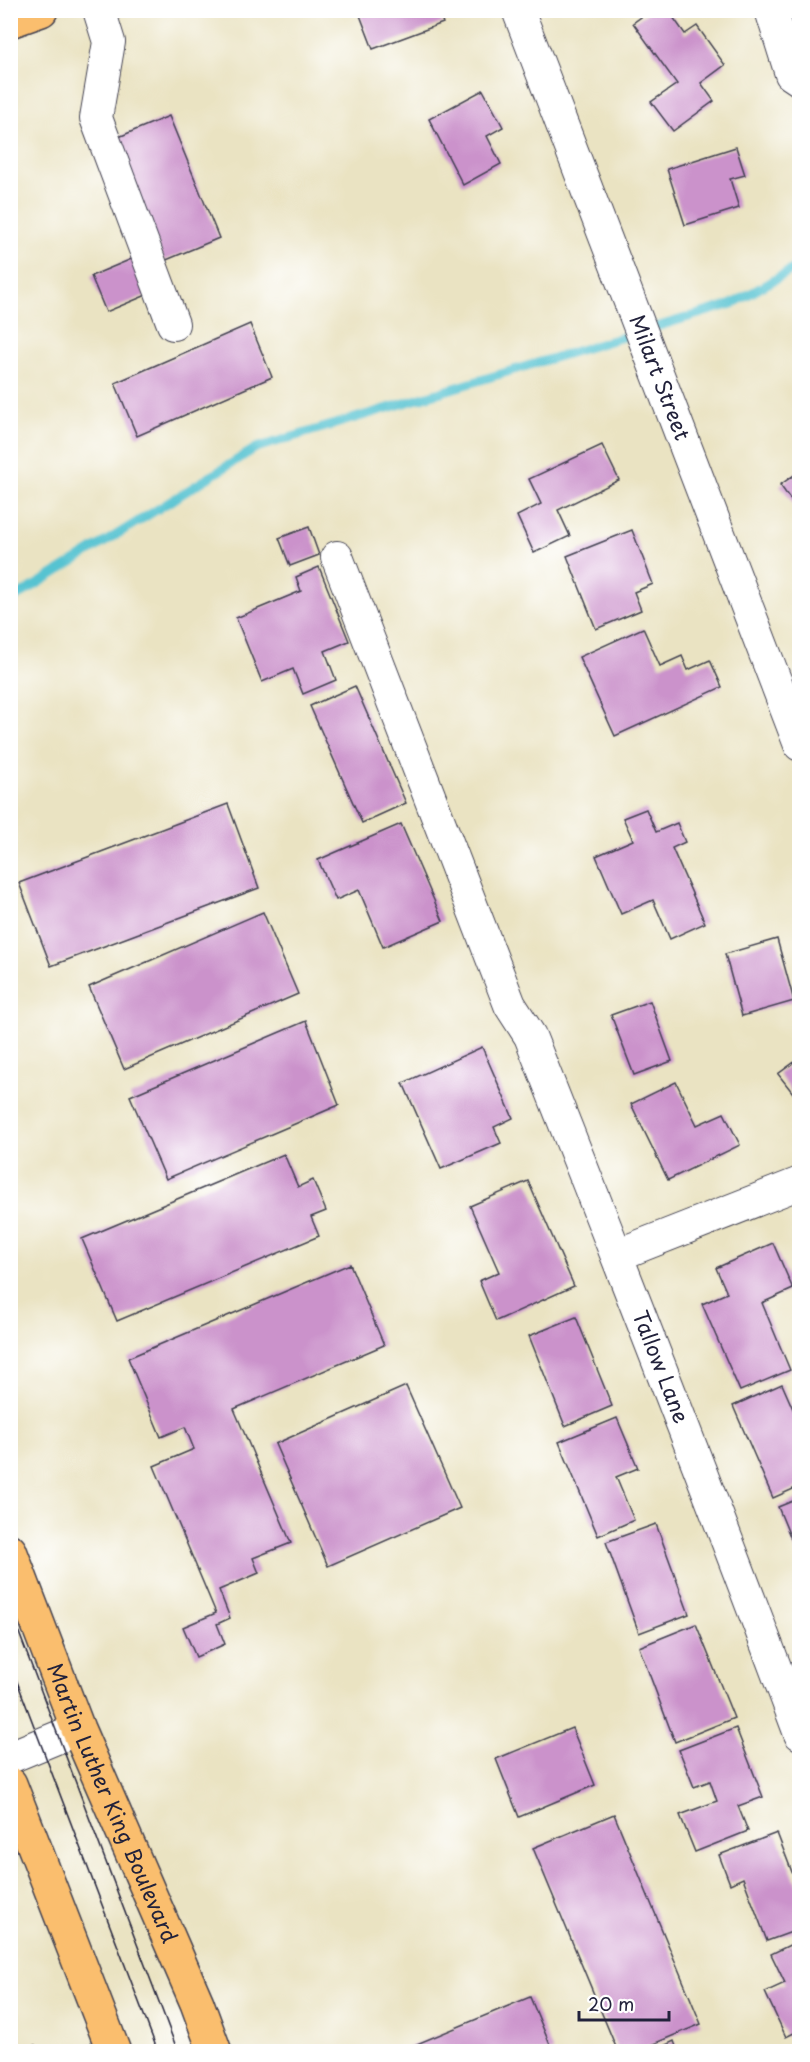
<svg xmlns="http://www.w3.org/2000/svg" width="810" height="2062" viewBox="0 0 810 2062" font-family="'Playpen Sans',sans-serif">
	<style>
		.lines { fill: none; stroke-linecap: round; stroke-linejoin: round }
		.stream { stroke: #57c3d1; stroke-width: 9 }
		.building { fill: #cb92cb }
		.minor-casing { stroke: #403f4f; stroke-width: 34 }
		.major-casing { stroke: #403f4f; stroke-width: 36 }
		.minor { stroke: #fff; stroke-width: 32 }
		.major { stroke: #fabe6e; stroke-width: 33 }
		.tram { stroke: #22223b; stroke-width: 1.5 }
		.labels { text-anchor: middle; stroke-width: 5; stroke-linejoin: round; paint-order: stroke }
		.street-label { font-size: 21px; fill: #22223b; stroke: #fff }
	</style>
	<rect width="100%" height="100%" fill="#fff"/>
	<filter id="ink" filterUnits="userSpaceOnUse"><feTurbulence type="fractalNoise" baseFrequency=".0167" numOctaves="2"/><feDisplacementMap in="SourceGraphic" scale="12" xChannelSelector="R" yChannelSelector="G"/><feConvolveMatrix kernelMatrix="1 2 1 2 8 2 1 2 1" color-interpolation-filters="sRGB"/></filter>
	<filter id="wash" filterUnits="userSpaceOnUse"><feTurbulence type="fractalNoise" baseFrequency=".008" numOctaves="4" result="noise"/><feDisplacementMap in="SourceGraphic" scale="24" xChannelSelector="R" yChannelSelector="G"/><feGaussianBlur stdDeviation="1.35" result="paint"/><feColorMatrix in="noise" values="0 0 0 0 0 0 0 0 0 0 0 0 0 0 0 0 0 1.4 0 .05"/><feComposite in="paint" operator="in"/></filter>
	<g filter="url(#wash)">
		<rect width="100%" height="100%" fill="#eae3c2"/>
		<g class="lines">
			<polyline class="stream" points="10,601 256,448 732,304 800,265"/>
		</g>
		<g id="blocks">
			<g class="building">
				<polygon points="358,10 438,10 443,23 373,49"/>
				<polygon points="651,10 668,10 685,34 697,26 725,65 701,83 714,101 673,131 651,102 677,84 633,23"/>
				<polygon points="483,90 503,127 487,136 501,164 463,185 429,119"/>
				<polygon points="169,116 219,238 164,261 114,139"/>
				<polygon points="736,147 745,175 730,179 739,208 685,225 667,169"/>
				<polygon points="134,258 149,294 106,312 91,276"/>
				<polygon points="250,324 272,377 137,436 115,383"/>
				<polygon points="602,445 619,480 558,510 570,536 534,553 517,516 541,504 529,479"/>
				<polygon points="800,471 800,513 780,485"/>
				<polygon points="309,527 319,555 290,566 279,538"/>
				<polygon points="632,530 653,584 634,592 641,610 596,629 567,556"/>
				<polygon points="319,567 349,641 325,651 336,680 303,694 293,669 262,682 236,618 301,591 296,577"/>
				<polygon points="643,628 660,666 682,656 688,670 710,660 722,687 615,736 579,657"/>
				<polygon points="355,686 406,803 362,823 310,706"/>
				<polygon points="228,804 259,888 51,966 19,883"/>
				<polygon points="646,809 656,832 677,823 685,842 672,848 705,923 670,939 653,900 621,914 596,856 633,840 623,818"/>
				<polygon points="401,824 443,921 383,947 359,890 336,900 318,860"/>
				<polygon points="263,912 298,994 124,1069 89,987"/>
				<polygon points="777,939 794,1001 742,1016 725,954"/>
				<polygon points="650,1001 672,1061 634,1075 611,1015"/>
				<polygon points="306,1021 339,1105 166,1179 130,1096"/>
				<polygon points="482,1047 513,1118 494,1127 501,1143 441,1169 403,1083"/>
				<polygon points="800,1058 800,1102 778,1074"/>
				<polygon points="676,1082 697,1125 724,1113 740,1145 668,1180 631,1104"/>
				<polygon points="284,1154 298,1187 313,1180 326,1211 311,1217 319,1236 117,1321 82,1239"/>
				<polygon points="528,1181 574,1286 496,1321 479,1281 499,1272 470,1206"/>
				<polygon points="773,1243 793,1289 762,1303 790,1370 740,1391 702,1304 727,1293 716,1268"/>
				<polygon points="350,1264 384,1345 234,1409 291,1543 253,1558 259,1573 219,1590 230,1618 217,1624 225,1644 196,1657 183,1627 216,1613 154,1466 194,1449 185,1427 161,1437 128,1358"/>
				<polygon points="576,1317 612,1406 565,1426 529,1336"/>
				<polygon points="782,1384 800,1425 800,1486 773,1498 733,1406"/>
				<polygon points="406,1386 460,1508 328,1566 275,1444"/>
				<polygon points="617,1418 638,1468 616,1477 634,1520 598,1536 559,1442"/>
				<polygon points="800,1498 800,1558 799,1558 778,1507"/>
				<polygon points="656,1524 689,1614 639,1633 606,1542"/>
				<polygon points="696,1624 734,1718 675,1742 639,1647"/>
				<polygon points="572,1728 595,1785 519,1817 496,1759"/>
				<polygon points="736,1728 763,1797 738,1806 748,1831 695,1852 680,1815 717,1801 710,1781 694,1787 679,1750"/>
				<polygon points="614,1814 701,2024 634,2052 618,2052 533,1848"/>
				<polygon points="777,1833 800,1893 800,1929 767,1941 743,1878 730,1884 719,1855"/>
				<polygon points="800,1940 800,2030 786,2037 765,1992 785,1983 771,1954"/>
				<polygon points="530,1997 553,2052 400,2052 400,2051"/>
				<polygon points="674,2041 678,2052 651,2052"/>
				<polygon points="35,2045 38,2052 18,2052 18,2051"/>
			</g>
		</g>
	</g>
	<g filter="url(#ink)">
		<use href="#blocks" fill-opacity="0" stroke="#403f4f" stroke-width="1.5"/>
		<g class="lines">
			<g class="minor-casing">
				<g id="minor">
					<polyline points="99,10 109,42 96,118 173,324"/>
					<path id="s1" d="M 518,10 L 800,745"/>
					<polyline points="771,10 791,74 800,80"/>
					<path id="s2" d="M 337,557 L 510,1005 L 530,1036 C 622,1268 713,1500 800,1734"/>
					<polyline points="617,1255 800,1183"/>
					<polyline points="10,1757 78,1729"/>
				</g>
			</g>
			<g class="major-casing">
				<g id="major">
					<polyline points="10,21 41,10"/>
					<path id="s3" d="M 10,1551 L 78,1729 L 197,2003 L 215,2052"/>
					<polyline points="10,1784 114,2052"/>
				</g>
			</g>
			<use href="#minor" class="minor"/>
			<use href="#major" class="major"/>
			<g class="tram">
				<polyline points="10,1609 178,2052"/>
				<polyline points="10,1663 158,2052"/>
			</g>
		</g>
	</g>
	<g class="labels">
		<g class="street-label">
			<text dy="7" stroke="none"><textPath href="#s1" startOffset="394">Milart Street</textPath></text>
			<text dy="7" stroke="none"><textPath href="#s2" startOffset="873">Tallow Lane</textPath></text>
			<text dy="7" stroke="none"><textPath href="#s3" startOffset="272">Martin Luther King Boulevard</textPath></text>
		</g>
	</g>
	<rect width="810" height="2062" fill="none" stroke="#fff" stroke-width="36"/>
	<path d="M579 2011v9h90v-9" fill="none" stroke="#22223b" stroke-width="3"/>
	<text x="588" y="2011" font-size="18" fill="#22223b" stroke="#ffffff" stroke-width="4.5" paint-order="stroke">20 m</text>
</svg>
